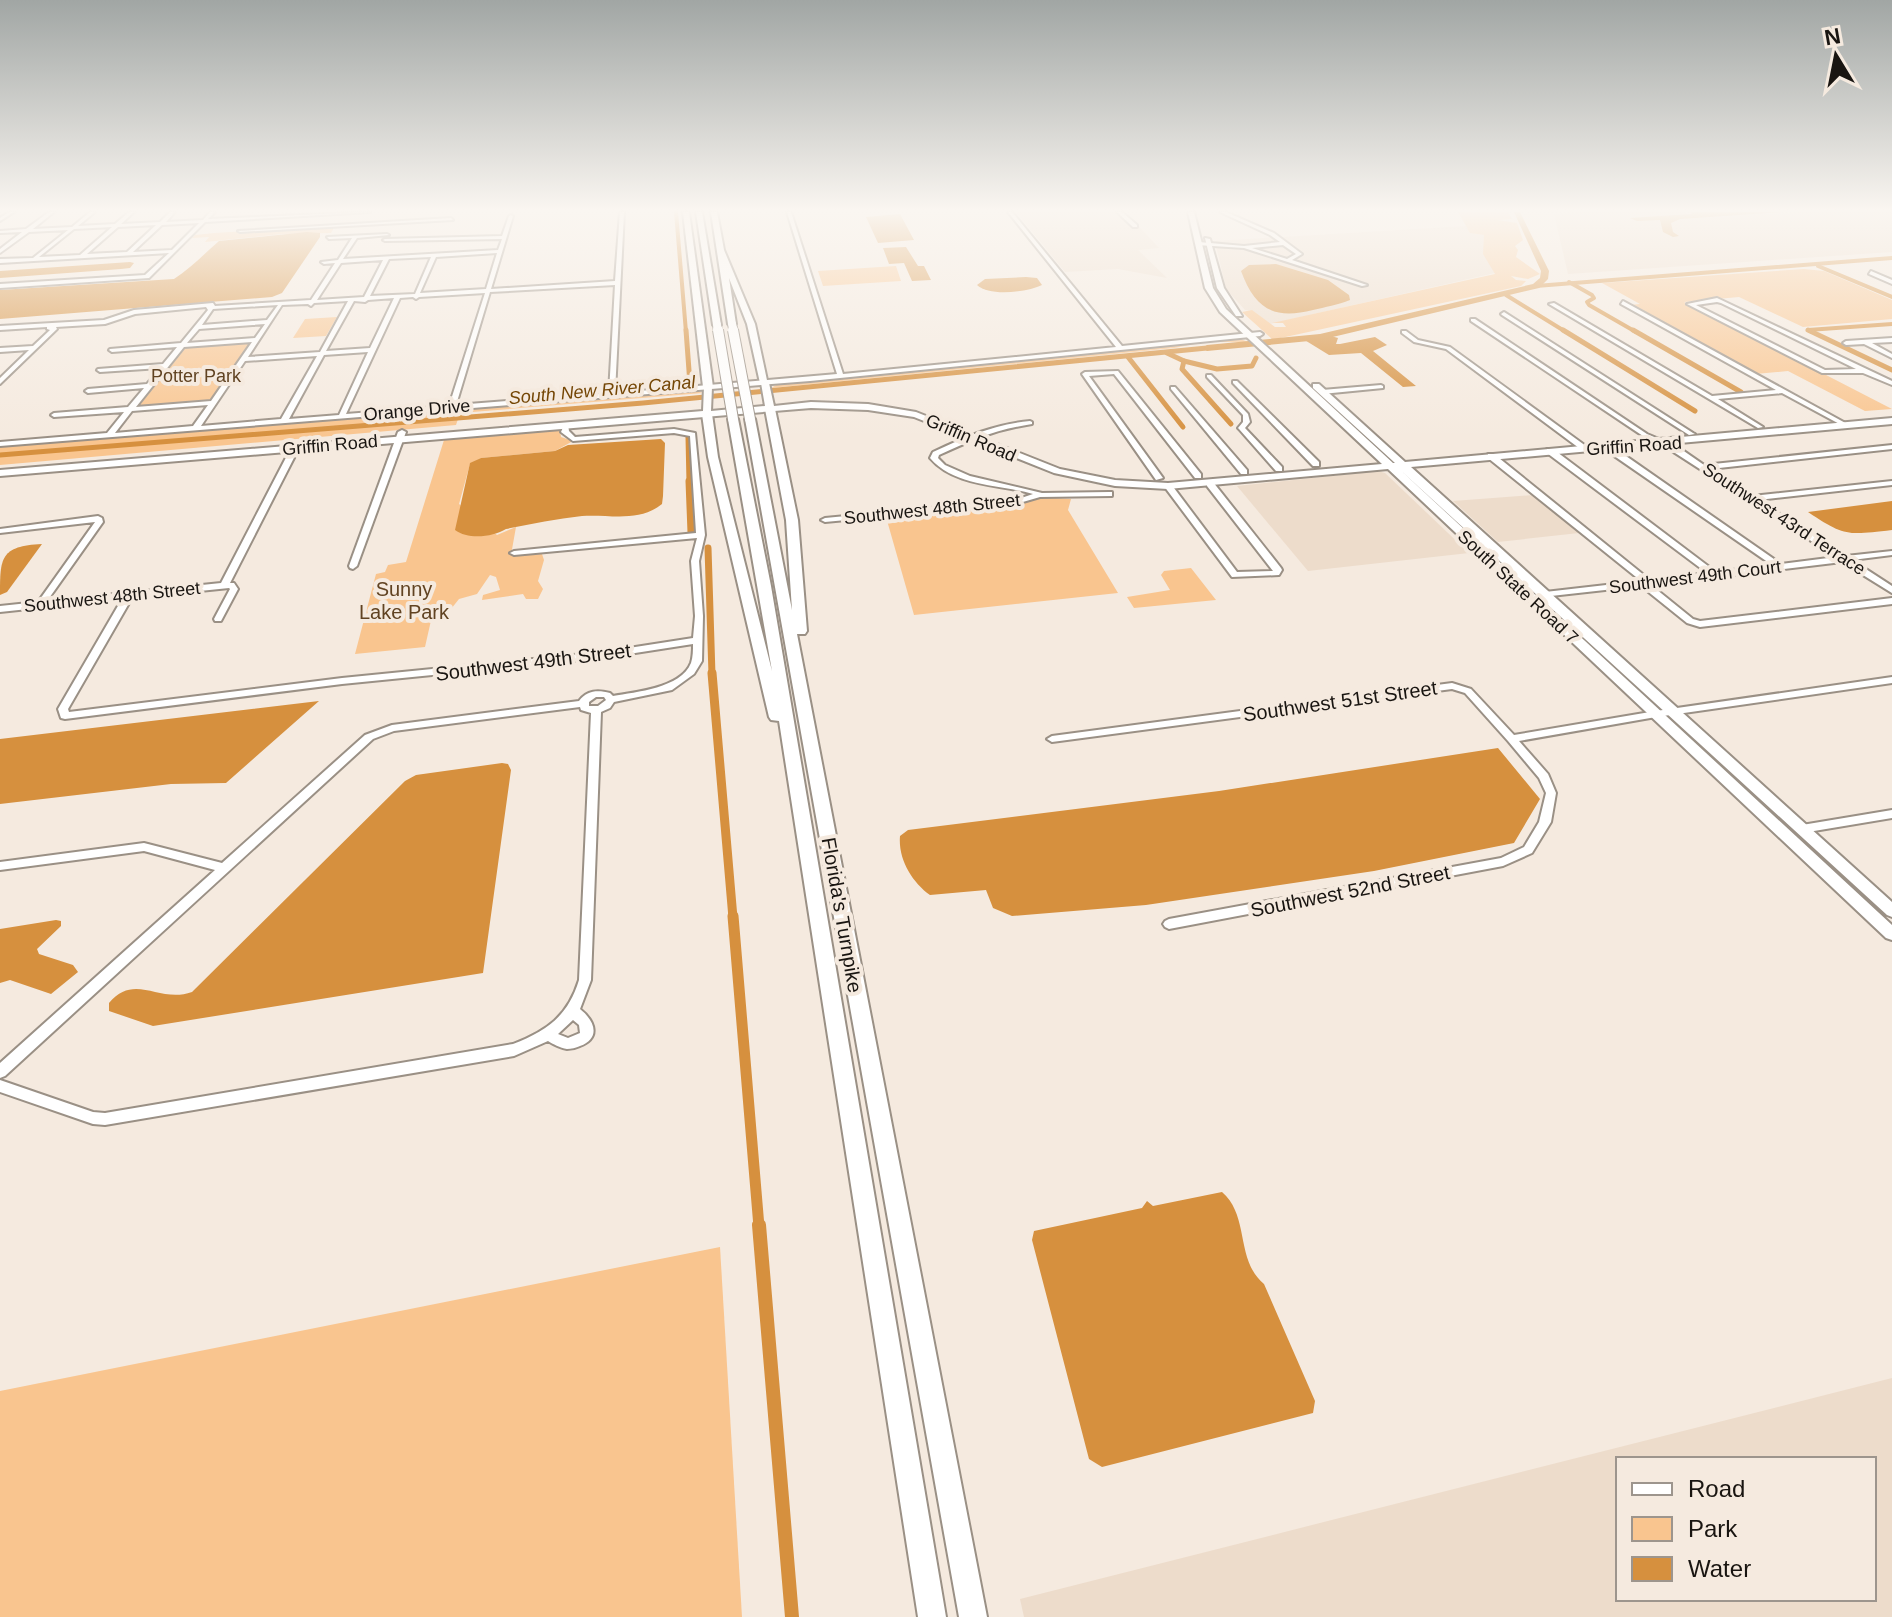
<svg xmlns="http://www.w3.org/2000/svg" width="1892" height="1617" viewBox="0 0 1892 1617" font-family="Arial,sans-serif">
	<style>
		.built { fill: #eddccb; fill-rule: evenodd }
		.green { fill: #f9c58f }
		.water { fill: #d6903e }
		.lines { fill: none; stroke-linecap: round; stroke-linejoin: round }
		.canal-far5 { stroke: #d6903e; stroke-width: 4 }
		.canal-far4 { stroke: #d6903e; stroke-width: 5 }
		.canal-far3 { stroke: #d6903e; stroke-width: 7 }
		.canal-far2 { stroke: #d6903e; stroke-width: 9 }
		.canal-far1 { stroke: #d6903e; stroke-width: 11 }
		.canal { stroke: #d6903e; stroke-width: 14 }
		.river { fill: #d6903e; fill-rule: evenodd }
		.minor-casing { stroke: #9a9085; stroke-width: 4 }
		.major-casing { stroke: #9a9085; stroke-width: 4 }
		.highway-casing { stroke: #9a9085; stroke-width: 4 }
		.minor { fill: #fff; fill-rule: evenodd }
		.major { fill: #fff; fill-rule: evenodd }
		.highway { fill: #fff; fill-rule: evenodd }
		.highway-bridge-far1-casing { stroke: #9a9085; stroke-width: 10; stroke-linecap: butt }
		.highway-bridge-casing { stroke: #9a9085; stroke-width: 12; stroke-linecap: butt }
		.highway-bridge-far1 { stroke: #fff; stroke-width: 8 }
		.highway-bridge { stroke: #fff; stroke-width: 10 }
		.labels { text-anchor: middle; stroke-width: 8; stroke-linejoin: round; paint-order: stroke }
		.far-park-label { font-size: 18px; fill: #614322; stroke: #f5eadf }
		.far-water-label { font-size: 18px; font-style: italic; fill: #744605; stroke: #f5eadf }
		.far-street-label { font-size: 18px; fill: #191511; stroke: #f5eadf }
		.park-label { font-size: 20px; fill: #614322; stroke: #f5eadf }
		.street-label { font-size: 20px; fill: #191511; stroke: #f5eadf }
	</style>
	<rect width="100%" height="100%" fill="#f5eadf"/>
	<g class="built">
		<polygon points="1016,212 1125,212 1159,248 1138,250 1167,278 1118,269 1065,272"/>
		<polygon points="1579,212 1684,212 1698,218 1806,212 1892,212 1892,252 1568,274 1554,214"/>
		<polygon points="1466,226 1471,233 1484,235 1495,273 1270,324 1253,311 1245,310 1226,289 1215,241"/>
		<polygon points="1378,471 1385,473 1469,553 1308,571 1237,486"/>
		<polygon points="1533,495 1579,533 1498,542 1453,501"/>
		<path d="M 1892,1378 L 1892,1617 L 1024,1617 L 1020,1599 ZM 1618,1459 L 1874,1459 L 1874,1599 L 1618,1599 Z"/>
	</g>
	<g class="green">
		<polygon points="1458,212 1508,212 1512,219 1497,220 1517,223 1523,240 1515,246 1518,250 1516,257 1540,274 1528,279 1511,276 1516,280 1526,281 1521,286 1276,339 1272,339 1242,312 1252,310 1275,327 1286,327 1283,323 1272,323 1495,274 1483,254 1484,235 1470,233"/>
		<polygon points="335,226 331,233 282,234 205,242 209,237 192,238 195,235 214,233"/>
		<polygon points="896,266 901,281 823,286 818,271"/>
		<polygon points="1804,269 1824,271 1892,300 1892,319 1803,327 1739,297 1684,302 1892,409 1865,411 1788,371 1755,374 1630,305 1640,304 1602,283"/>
		<polygon points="337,317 326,336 293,338 305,319"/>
		<polygon points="1238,338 1248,342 1205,342 1174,348 771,388 778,384"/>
		<polygon points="251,342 210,400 139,406 187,346"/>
		<polygon points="696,391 703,393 460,413 456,425 0,465 0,445"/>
		<polygon points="560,430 561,437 573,441 555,451 481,458 470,464 459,504 497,535 516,527 511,555 542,554 544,560 538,581 543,589 538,599 526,599 523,594 482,600 483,595 500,590 496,577 490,575 477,594 459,599 451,609 432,616 425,647 355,654 376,574 385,572 388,565 406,562 444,440"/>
		<polygon points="1040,497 1071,499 1068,510 1118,593 914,615 886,517 1021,504"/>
		<polygon points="1191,568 1216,600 1134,608 1127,597 1170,590 1161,575 1164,571"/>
		<polygon points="720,1247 742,1617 0,1617 0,1391"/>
	</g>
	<g class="water">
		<polygon points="1690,212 1783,212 1680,219 1671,223 1673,232 1679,236 1673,237 1663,232 1660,220 1637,221 1630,218 1692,214"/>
		<polygon points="900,214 914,240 878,243 866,217"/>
		<path d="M 307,232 L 320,233 L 320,237 L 282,293 L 272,297 L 0,319 L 0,290 L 174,279 C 192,267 204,254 219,241 Z"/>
		<polygon points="906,247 918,266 924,266 931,280 912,281 904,263 889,264 883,248"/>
		<polygon points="130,262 134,263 130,268 121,269 0,278 0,271"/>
		<path d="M 1276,264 L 1328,280 L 1349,295 L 1350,300 C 1338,305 1325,307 1313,310 C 1274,320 1255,309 1241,271 L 1249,265 Z"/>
		<path d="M 1026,277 L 1037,278 L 1042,285 C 1028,292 989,297 977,285 L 985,279 Z"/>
		<polygon points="1331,336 1338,338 1336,344 1340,344 1375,337 1387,345 1373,351 1416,386 1403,387 1361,353 1329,355 1303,339"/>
		<path d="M 661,439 L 665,443 L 663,496 L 662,504 C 639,523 609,514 582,516 C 556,519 531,524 506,529 C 493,537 468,540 455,530 L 470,463 L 481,458 L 555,451 L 568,445 Z"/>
		<path d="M 1892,501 L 1892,530 C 1848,535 1845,537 1808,512 Z"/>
		<path d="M 42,544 L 7,592 L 0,595 C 0,558 0,546 42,544 Z"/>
		<polygon points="319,701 226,783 171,784 0,804 0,739"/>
		<path d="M 1498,748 L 1540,799 L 1514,843 L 1374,871 L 1146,905 L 1012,916 L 993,908 L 986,890 L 930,895 C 912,882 898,859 900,836 L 908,830 L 1219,791 Z"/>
		<path d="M 502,763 L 508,764 L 511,770 L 483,973 L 153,1026 L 109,1011 L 109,1003 C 135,972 159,1004 192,992 L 405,781 L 416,775 Z"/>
		<polygon points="56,920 61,921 61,926 37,949 39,954 73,965 78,972 51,994 10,980 0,983 0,929"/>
		<path d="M 1222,1192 C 1250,1216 1235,1260 1264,1284 L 1315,1401 L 1313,1413 L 1102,1467 L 1089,1459 L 1032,1240 L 1034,1231 L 1142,1208 L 1147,1201 L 1153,1206 Z"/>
	</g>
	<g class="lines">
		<g class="canal-far5">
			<polyline points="676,212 686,332"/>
			<polyline points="1818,266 1892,297"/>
			<polyline points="1569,282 1592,295 1594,298 1587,302 1589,305 1636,332"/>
			<polyline points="1536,286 1892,258"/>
			<polyline points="1506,295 1566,332"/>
			<polyline points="1812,332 1808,330 1892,324"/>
		</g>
		<g class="canal-far4">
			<polyline points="686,330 690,384"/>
			<polyline points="1563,330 1695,411"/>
			<polyline points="1633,330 1741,392"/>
			<polyline points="1808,330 1892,370"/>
			<polyline points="1167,353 1184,361 1182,369 1231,424"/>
			<polyline points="1128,357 1183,427"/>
			<polyline points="1184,361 1217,369 1252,366 1256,358"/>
			<polyline points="688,437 689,483"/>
			<polyline points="0,455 643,403 1207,348"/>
		</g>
		<g class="canal-far3">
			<polyline points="689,481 691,532"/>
			<polyline points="708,548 712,675"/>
		</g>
		<polyline class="canal-far2" points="712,673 733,918"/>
		<polyline class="canal-far1" points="733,916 759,1227"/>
		<polyline class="canal" points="759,1225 792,1617"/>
		<polygon class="river" points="1514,212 1520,212 1549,271 1548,279 1539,288 1320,340 1207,351 1203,348 1207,345 1320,334 1533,284 1540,278 1541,271"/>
		<g class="minor-casing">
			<g id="minor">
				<polygon points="9,212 14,212 0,221 0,218"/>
				<path d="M 49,212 L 54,212 L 33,229 L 72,227 L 90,212 L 95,212 L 78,226 L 115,224 L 129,212 L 134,212 L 121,224 L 160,222 L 170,212 L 175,212 L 166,222 L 203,220 L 210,212 L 215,212 L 208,219 L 370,212 L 205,222 L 149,278 L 0,288 L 0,284 L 145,275 L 169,253 L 0,263 L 0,259 L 33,258 L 68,230 L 29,232 L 0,253 L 0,249 L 22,232 L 0,233 L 0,231 L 26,229 ZM 199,223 L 172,250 L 133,252 L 162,225 ZM 156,225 L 127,252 L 87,254 L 118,227 ZM 112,227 L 80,255 L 39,257 L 74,229 Z"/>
				<path d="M 620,212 L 624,212 L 615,393 L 837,374 L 787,212 L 791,212 L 843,374 L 1116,347 L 1008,212 L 1012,212 L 1122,346 L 1260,332 L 1263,334 L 1260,336 L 810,381 L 0,446 L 0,442 L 107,433 L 124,412 L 54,417 L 51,415 L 54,413 L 128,407 L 144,388 L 88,393 L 85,391 L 88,389 L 147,384 L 160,368 L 100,372 L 97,370 L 98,369 L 163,364 L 177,347 L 112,352 L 109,350 L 110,349 L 181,343 L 208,310 L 206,307 L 135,314 L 105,324 L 56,327 L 57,329 L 0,384 L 0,378 L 29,350 L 0,352 L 0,348 L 33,346 L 50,330 L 47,329 L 47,327 L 0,330 L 0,326 L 104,320 L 134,310 L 213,303 L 215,306 L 311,300 L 335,263 L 324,264 L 321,262 L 338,260 L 352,238 L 329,239 L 327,237 L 387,234 L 389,235 L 357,238 L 343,259 L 498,250 L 502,239 L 385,241 L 383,240 L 385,239 L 502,236 L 509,216 L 511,215 L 513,216 L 491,289 L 615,281 ZM 497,253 L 486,289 L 420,293 L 436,257 ZM 431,257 L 415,294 L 370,296 L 389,259 ZM 383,260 L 364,297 L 317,300 L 341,263 ZM 615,285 L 609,393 L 456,405 L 490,292 ZM 485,293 L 449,406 L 346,414 L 400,298 L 413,297 L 416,299 L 419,297 ZM 394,298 L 370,348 L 326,351 L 354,301 L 365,302 L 368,300 ZM 348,301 L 320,352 L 248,357 L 282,305 L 308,304 L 311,306 L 314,303 ZM 278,305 L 267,320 L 202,325 L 213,309 ZM 265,324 L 255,338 L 187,343 L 199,329 ZM 252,342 L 211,401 L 136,407 L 184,347 ZM 368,352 L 339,415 L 289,419 L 324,355 ZM 317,356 L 281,419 L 201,426 L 245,361 ZM 208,405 L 193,426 L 115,433 L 132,411 Z"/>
				<polygon points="1117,212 1122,212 1137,225 1137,227 1133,227"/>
				<path d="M 1220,212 L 1226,212 L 1274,233 L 1302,254 L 1292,260 L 1367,285 L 1362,286 L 1244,248 L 1197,245 L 1199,242 L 1244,246 L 1280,242 L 1270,235 ZM 1283,245 L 1296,254 L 1287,259 L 1252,248 Z"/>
				<polygon points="451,218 453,220 240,232 238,231"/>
				<polygon points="1871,271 1892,280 1892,284 1869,274"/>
				<path d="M 1717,298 L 1892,381 L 1892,385 L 1863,373 L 1822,373 L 1687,304 ZM 1717,302 L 1721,303 L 1856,369 L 1825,370 L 1696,305 Z"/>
				<polygon points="1623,301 1849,425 1850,426 1845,427 1782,393 1718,399 1763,427 1758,428 1549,304 1554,303 1712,396 1776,390 1621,304"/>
				<polygon points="1504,312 1693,433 1695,434 1689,435 1502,315 1501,314"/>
				<polygon points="1471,319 1475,319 1647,434 1678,447 1704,465 1892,445 1892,449 1710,469 1752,496 1892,481 1892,485 1758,500 1846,556 1892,551 1892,555 1852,560 1892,586 1892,593 1842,562 1651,585 1693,619 1700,621 1892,598 1892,604 1700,627 1687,623 1641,586 1542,597 1541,595 1545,592 1641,581 1488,458 1488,454 1494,454 1650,580 1707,573 1547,453 1547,449 1553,449 1716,572 1772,565 1607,451 1607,447 1613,447 1781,564 1836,557 1672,451 1643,436 1471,321"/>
				<polygon points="1402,331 1406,331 1418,340 1450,347 1590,449 1583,451 1446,349 1414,342 1402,333"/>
				<polygon points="1892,338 1892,342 1872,343 1892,354 1892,358 1864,344 1846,345 1843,343 1846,341"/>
				<polygon points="1118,371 1201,474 1201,478 1195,478 1114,374 1089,376 1163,478 1156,480 1082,374 1085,372"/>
				<polygon points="1207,375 1211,375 1248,414 1250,422 1245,428 1282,467 1282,471 1276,471 1239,429 1238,428 1243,422 1243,415 1207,377"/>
				<polygon points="1233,381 1237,381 1319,462 1319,466 1313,466 1233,383"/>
				<polygon points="1381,385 1383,386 1383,388 1322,394 1319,392 1322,390"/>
				<polygon points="1171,387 1175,387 1247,470 1247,474 1241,474 1171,389"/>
				<path d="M 1030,421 L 1032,422 L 1032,424 C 994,430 974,439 939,455 L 938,458 L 945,465 L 970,476 L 1042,493 L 1109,492 L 1112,492 L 1112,496 L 1040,497 L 1016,504 L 825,522 L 821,520 L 825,518 L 1015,500 L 1033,494 C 999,484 955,487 930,458 L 933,452 C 965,437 995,424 1030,421 Z"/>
				<path d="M 564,425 L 568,425 L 569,431 L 575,437 L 674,429 L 695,433 L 705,535 L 699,561 L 703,616 L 702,661 L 694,674 L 672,690 L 614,702 L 610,708 L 601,712 L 591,980 L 580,1009 C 595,1021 601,1038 580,1046 C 576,1048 571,1049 567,1049 C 560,1048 553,1044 548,1041 L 514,1056 L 105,1125 L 93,1124 L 0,1092 L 0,1080 L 93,1112 L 105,1113 L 513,1044 C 547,1031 568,1016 579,980 L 591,713 L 581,710 L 580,707 L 394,731 L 373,739 L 5,1076 L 0,1078 L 0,1063 L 215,870 L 144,851 L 0,870 L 0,862 L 144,843 L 222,863 L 365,735 L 392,725 L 579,701 C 587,690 598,690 610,693 L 613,696 C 636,692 681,688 691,663 C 693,657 693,650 693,644 L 603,658 L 342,684 L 65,719 L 61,718 L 58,709 L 122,599 L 0,612 L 0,606 L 38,602 L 95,522 L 0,533 L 0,529 L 98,516 L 102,518 L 103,522 L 47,601 L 221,583 L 291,448 L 295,446 L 299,448 L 230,583 L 234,583 L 238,589 L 221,621 L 215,621 L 214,619 L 230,589 L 229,588 L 132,598 L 68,709 L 69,712 L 342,678 L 603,652 L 693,638 L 695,616 L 691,561 L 697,538 L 514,555 L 510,553 L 514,551 L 696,533 L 690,436 L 674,433 L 573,441 L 561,432 ZM 596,697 L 604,697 L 606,700 L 598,706 L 589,706 L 589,702 ZM 573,1020 L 579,1025 L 580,1033 L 568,1038 L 558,1034 Z"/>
				<polygon points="402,430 406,432 357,566 353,569 350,568 349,566 398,432"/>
				<polygon points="1207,482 1213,482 1281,568 1282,570 1279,575 1232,577 1164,486 1171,484 1237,572 1273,571 1207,486"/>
				<polygon points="1892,677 1892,683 1656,717 1519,741 1548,774 1556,793 1551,822 1532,853 1503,866 1169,929 1165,927 1163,924 1165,921 1169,919 1501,858 1524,847 1539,822 1546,793 1539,778 1508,741 1465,693 1452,689 1052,742 1047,739 1052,736 1452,683 1471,689 1514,735 1656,711"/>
				<polygon points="1892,810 1892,818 1802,833 1796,829 1802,825"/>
			</g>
		</g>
		<g class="major-casing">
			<g id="major">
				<polygon points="1188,212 1194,212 1213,288 1226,309 1393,463 1395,463 1313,388 1313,384 1319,384 1405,462 1892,418 1892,424 1411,467 1892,902 1892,917 1887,915 1398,468 1892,925 1892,940 1886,938 1388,469 1168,489 1115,486 1054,473 914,417 868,410 811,408 0,476 0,470 703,411 704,387 708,385 712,387 711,411 765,406 761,383 765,381 769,383 774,406 811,402 868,404 916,412 1060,469 1115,480 1168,483 1382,464 1220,312 1205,288"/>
				<polygon points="1205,238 1210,239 1224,288 1242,316 1236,316 1217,288"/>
			</g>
		</g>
		<g class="highway-casing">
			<g id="highway">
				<polygon points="683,212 689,212 713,387 708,390 703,387"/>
				<polygon points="696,212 702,212 721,325 717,328 713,325"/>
				<polygon points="711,212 717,212 724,250 755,324 768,385 760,383 747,324 729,278 736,324 732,327 728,324"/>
				<polygon points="770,406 775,409 798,520 807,631 805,634 797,634 987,1617 959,1617 745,419 750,416 755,419 792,610 786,520 765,409"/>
				<polygon points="707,411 712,414 718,457 772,671 728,419 733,416 738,419 771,586 946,1617 918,1617 779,721 771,720 769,717 708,457 702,414"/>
			</g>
		</g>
		<use href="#minor" class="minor"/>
		<use href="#major" class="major"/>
		<use href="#highway" class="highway"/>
		<g class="highway-bridge-far1-casing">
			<g id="highway-bridge-far1">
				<polyline points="732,324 734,332"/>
				<polyline points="717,325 718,332"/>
			</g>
		</g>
		<g class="highway-bridge-casing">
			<g id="highway-bridge">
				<polyline points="718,330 733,419"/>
				<polyline points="733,330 750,419"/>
			</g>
		</g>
		<use href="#highway-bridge-far1" class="highway-bridge-far1"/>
		<use href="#highway-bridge" class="highway-bridge"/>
	</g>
	<linearGradient id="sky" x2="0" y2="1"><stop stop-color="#a1a6a4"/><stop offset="0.48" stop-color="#faf6f1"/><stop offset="1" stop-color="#faf6f1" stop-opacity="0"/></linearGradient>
	<rect width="1892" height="438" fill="url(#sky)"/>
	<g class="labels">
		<g class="far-park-label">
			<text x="196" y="382">Potter Park</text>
		</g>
		<g class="far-water-label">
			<text transform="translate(602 390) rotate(-5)" y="6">South New River Canal</text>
		</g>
		<g class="far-street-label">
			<text transform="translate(417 410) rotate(-5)" y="6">Orange Drive</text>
			<text transform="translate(971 438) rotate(23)" y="6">Griffin Road</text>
			<text transform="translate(330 445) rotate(-5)" y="6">Griffin Road</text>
			<text transform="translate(1634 446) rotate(-4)" y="6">Griffin Road</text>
			<text transform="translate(932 509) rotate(-6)" y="6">Southwest 48th Street</text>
			<text transform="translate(1784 519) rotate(33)" y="6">Southwest 43rd Terrace</text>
			<text transform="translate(1695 577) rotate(-7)" y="6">Southwest 49th Court</text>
			<text transform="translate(1518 587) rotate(43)" y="6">South State Road 7</text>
			<text transform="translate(112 597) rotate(-6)" y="6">Southwest 48th Street</text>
		</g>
		<g class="park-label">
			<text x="404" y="596">Sunny<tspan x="404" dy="23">Lake Park</tspan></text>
		</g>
		<g class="street-label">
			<text transform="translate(533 662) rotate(-7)" y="7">Southwest 49th Street</text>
			<text transform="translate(1340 701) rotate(-8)" y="7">Southwest 51st Street</text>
			<text transform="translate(1350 891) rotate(-11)" y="7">Southwest 52nd Street</text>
			<text transform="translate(842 915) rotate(80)" y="7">Florida's Turnpike</text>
		</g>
	</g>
	<rect x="1616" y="1457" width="260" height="144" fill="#f5eadf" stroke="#9d958d" stroke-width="2"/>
	<rect x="1632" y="1483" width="40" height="12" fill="#ffffff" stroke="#9d958d" stroke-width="2"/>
	<text x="1688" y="1497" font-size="24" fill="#191511">Road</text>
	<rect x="1632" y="1517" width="40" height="24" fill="#f9c58f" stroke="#9d958d" stroke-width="2"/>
	<text x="1688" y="1537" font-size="24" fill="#191511">Park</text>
	<rect x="1632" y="1557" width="40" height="24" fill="#d6903e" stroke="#9d958d" stroke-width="2"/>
	<text x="1688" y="1577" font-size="24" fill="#191511">Water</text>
	<g transform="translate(1836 56) rotate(350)" stroke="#f5eadf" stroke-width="6" paint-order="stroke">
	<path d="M0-6L14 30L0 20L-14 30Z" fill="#191511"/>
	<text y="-12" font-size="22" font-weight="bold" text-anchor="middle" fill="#191511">N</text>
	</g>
</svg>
